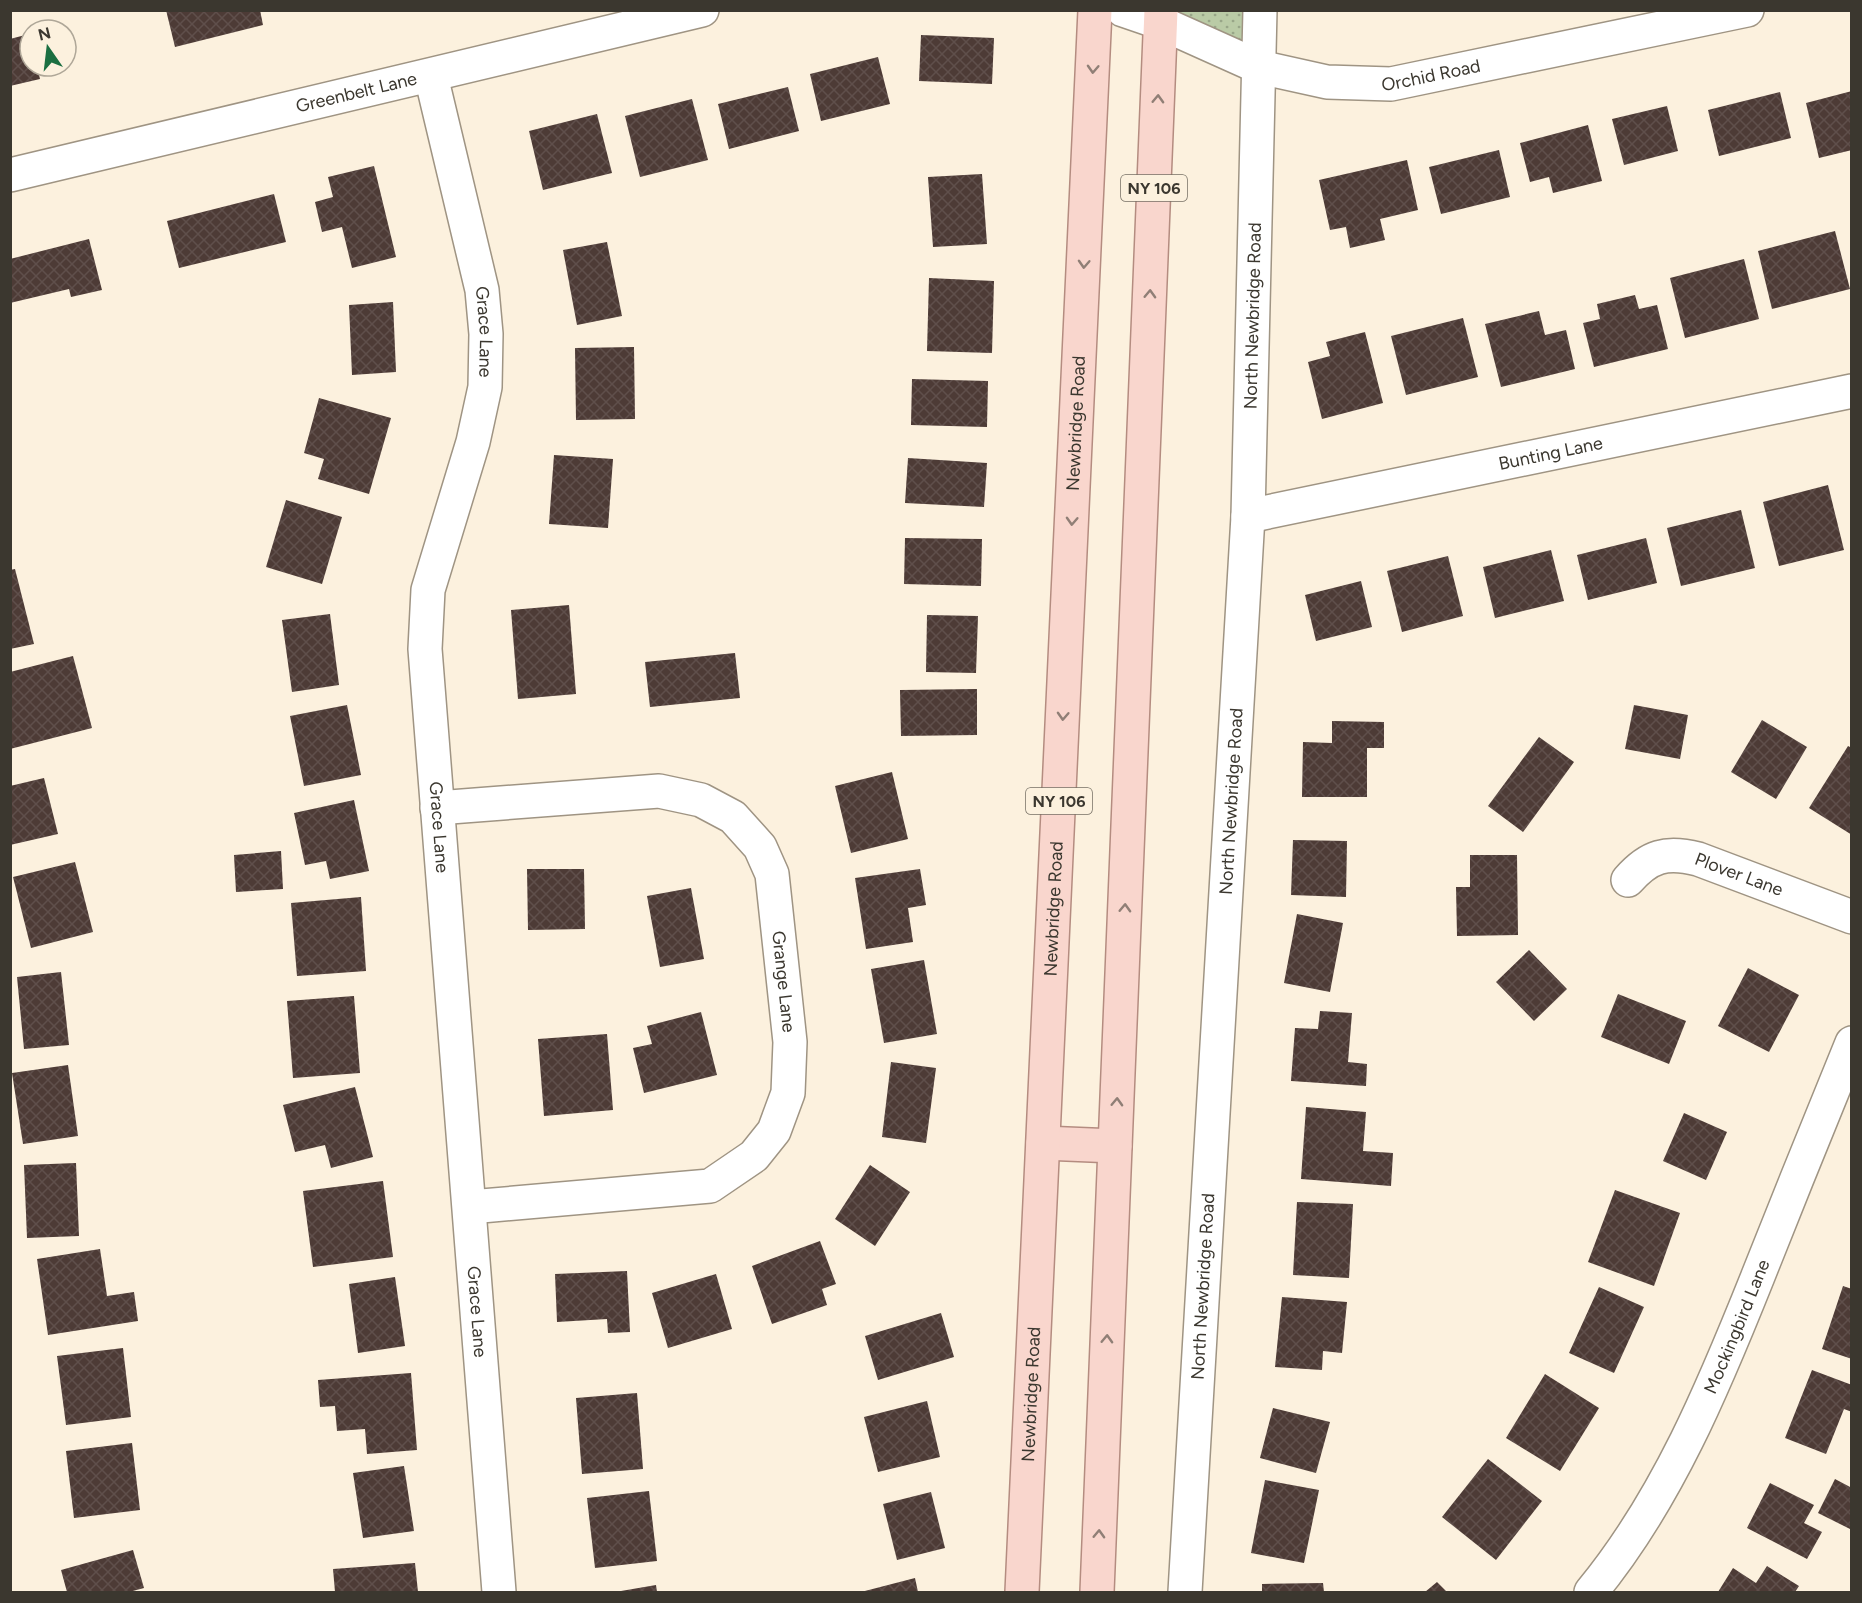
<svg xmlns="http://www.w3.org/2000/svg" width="1862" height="1603" viewBox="0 0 1862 1603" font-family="Figtree,sans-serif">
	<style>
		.grass { fill: url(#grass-dots) }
		.building { fill: url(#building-cross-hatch) }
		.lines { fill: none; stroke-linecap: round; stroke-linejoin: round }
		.minor-casing { stroke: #9f9483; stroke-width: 36 }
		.major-casing { stroke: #b48c80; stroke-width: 36 }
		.minor { stroke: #fff; stroke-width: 33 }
		.major { stroke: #f9d6cd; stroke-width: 33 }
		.oneway { stroke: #907f76 }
		.labels { text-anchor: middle; stroke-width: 6; stroke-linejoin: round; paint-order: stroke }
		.shield { fill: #fcf1de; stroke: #756f64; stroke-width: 1.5 }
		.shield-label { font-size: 16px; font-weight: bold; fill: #3b372f }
		.street-label { font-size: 18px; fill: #3b372f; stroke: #fcf1de }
	</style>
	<defs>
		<pattern id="grass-dots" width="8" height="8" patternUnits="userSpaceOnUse" patternTransform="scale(1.5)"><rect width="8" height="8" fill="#bacba6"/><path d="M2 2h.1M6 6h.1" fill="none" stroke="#98a688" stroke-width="1.8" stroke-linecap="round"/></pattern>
		<pattern id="building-cross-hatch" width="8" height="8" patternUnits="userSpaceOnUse" patternTransform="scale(1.5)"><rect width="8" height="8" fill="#4d3b36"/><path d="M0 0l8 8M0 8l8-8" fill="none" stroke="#5f4f4b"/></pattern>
	</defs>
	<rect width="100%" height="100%" fill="#fcf1de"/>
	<polygon class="grass" points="1174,11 1250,11 1248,56"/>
	<g class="building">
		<polygon points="166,10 260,10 263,25 175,47"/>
		<polygon points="29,34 30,66 37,66 40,79 10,86 10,39"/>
		<polygon points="921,35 994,38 992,84 919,81"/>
		<polygon points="878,57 890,104 821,121 810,74"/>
		<polygon points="788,87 799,131 729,149 718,104"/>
		<polygon points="1852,91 1852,150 1819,158 1806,103"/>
		<polygon points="1780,92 1791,138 1719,156 1708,110"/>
		<polygon points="692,99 708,160 640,177 625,116"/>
		<polygon points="1667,106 1678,151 1624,165 1612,119"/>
		<polygon points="597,114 612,173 543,190 529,131"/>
		<polygon points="1588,125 1602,181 1553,193 1549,177 1530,182 1520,143"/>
		<polygon points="1499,150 1510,197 1441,214 1429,167"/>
		<polygon points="1407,160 1418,210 1380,219 1385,240 1350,248 1346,227 1330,230 1319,180"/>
		<polygon points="374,166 396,257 352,268 342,227 322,232 315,202 333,197 328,177"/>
		<polygon points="982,174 987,244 933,247 928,177"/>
		<polygon points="274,194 286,242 179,268 167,221"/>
		<polygon points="1835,231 1850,289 1772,309 1758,251"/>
		<polygon points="89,239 102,290 71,297 69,289 10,303 10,259"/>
		<polygon points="607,242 622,316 577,325 563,250"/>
		<polygon points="1744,259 1759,319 1685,338 1670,278"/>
		<polygon points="929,278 994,281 992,353 927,351"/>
		<polygon points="1635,295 1639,309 1657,305 1668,349 1594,367 1583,323 1600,319 1597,304"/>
		<polygon points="393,302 396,372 352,375 349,305"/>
		<polygon points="1539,311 1545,335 1566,330 1575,369 1501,387 1485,324"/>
		<polygon points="1463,318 1478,377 1406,395 1391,336"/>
		<polygon points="1365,332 1383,403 1322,419 1308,362 1330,356 1326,342"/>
		<polygon points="634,347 635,419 576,420 575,348"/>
		<polygon points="912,379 988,381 987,427 911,425"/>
		<polygon points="319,398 391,418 369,494 318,479 324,459 304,453"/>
		<polygon points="554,455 613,459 608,528 549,524"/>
		<polygon points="908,458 987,463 984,507 905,503"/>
		<polygon points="1828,485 1844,550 1779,566 1763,502"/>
		<polygon points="286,500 342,517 322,584 266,567"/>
		<polygon points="1741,510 1755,568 1681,586 1667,528"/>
		<polygon points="905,538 982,539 981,586 904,584"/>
		<polygon points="1646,538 1657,583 1588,600 1577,555"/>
		<polygon points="1551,550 1564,601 1495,618 1483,567"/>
		<polygon points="1448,556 1463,616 1402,632 1387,571"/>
		<polygon points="15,569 34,644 10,649 10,570"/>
		<polygon points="1361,581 1372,627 1316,641 1305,595"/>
		<polygon points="569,605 576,694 518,699 511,610"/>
		<polygon points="330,614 339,685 292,692 282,620"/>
		<polygon points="927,615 978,616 976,673 926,672"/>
		<polygon points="735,653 740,698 650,707 645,662"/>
		<polygon points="73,656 92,728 10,749 10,672"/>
		<polygon points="977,689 977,735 901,736 900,690"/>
		<polygon points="347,705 361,775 304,786 290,716"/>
		<polygon points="1634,705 1688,715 1680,759 1625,749"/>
		<polygon points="1762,720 1807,747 1776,799 1731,772"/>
		<polygon points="1332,721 1384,722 1384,748 1367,748 1367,797 1302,797 1303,742 1332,743"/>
		<polygon points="1539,737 1574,762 1523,832 1488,806"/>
		<polygon points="1848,746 1852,748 1852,835 1809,808"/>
		<polygon points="892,772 908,839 851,853 835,786"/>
		<polygon points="44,778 58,834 10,845 10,786"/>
		<polygon points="354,800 369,871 330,879 326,861 305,865 294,813"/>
		<polygon points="1293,840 1347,841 1346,897 1291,895"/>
		<polygon points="281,851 283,889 236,892 234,855"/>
		<polygon points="1470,855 1517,855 1518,935 1457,936 1456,887 1470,887"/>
		<polygon points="75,862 93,932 31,948 13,877"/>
		<polygon points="527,869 584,869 585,929 528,930"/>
		<polygon points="920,869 926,905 908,908 913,942 866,949 855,878"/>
		<polygon points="691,888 704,959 660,967 647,896"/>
		<polygon points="361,897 366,971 297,976 291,903"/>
		<polygon points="1297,914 1343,923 1330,992 1284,983"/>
		<polygon points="1529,950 1567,989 1534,1021 1496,982"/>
		<polygon points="924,960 937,1034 884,1043 871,969"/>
		<polygon points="1748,968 1799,995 1769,1052 1718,1026"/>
		<polygon points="61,972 69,1045 24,1049 17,977"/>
		<polygon points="1618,994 1686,1021 1669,1064 1601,1037"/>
		<polygon points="354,996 360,1073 293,1078 287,1001"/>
		<polygon points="1320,1011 1352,1013 1348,1062 1367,1064 1366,1086 1291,1081 1295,1028 1318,1029"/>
		<polygon points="701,1012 717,1075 644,1093 633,1048 652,1044 647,1026"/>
		<polygon points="607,1034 613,1110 544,1116 538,1039"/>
		<polygon points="891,1062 936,1068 926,1143 882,1137"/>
		<polygon points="68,1065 78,1136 23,1144 12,1073"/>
		<polygon points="355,1087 373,1157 331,1168 325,1145 295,1152 283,1105"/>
		<polygon points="1306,1107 1366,1112 1363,1151 1393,1153 1391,1186 1301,1179"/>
		<polygon points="1684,1113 1727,1132 1706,1180 1663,1161"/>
		<polygon points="76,1163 79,1236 27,1238 24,1165"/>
		<polygon points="870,1165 910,1192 875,1246 835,1219"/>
		<polygon points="383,1181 393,1257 313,1267 303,1191"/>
		<polygon points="1615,1190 1680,1213 1654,1286 1588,1262"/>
		<polygon points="1297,1202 1353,1204 1349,1278 1293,1275"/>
		<polygon points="820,1241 836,1284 822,1289 827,1305 772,1324 752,1266"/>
		<polygon points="100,1249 107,1296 134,1292 138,1321 48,1335 37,1259"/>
		<polygon points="627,1271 630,1332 608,1333 607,1319 557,1322 555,1274"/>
		<polygon points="716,1274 732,1329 668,1348 652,1293"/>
		<polygon points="395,1277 405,1346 358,1353 349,1284"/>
		<polygon points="1843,1286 1852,1289 1852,1359 1822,1349"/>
		<polygon points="1599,1287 1644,1307 1614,1373 1569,1353"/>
		<polygon points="1282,1297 1347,1302 1342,1353 1323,1351 1322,1370 1275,1367"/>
		<polygon points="941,1313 954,1357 878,1380 865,1336"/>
		<polygon points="123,1348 131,1417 66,1425 57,1356"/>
		<polygon points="1812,1370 1852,1385 1852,1412 1844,1409 1826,1454 1785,1438"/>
		<polygon points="411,1373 417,1450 367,1454 365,1429 337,1431 335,1406 320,1407 318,1380"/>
		<polygon points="1545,1374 1599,1408 1560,1471 1506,1438"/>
		<polygon points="637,1393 643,1469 582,1474 576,1398"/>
		<polygon points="927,1401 940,1457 878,1472 864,1417"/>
		<polygon points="1273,1408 1330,1422 1316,1473 1260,1458"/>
		<polygon points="132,1443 140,1510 74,1518 66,1451"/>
		<polygon points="1488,1459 1542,1501 1496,1560 1442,1517"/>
		<polygon points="404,1466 414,1531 363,1538 353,1473"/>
		<polygon points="1835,1479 1852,1488 1852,1530 1818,1513"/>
		<polygon points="1265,1480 1319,1490 1304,1563 1251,1553"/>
		<polygon points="1770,1483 1814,1505 1804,1523 1822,1532 1807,1559 1747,1528"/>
		<polygon points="649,1491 657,1561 595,1568 587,1498"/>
		<polygon points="931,1492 945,1548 897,1560 883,1504"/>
		<polygon points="133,1550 144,1588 129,1592 67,1592 61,1570"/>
		<polygon points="415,1563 418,1592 335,1592 333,1569"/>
		<polygon points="1767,1566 1799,1586 1795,1592 1718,1592 1733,1568 1756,1583"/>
		<polygon points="915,1578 918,1592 861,1592"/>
		<polygon points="1437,1582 1447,1592 1425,1592"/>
		<polygon points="1323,1583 1324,1592 1262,1592 1262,1584"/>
		<polygon points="656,1585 657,1592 621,1592 621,1591"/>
	</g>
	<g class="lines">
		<g class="minor-casing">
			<g id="minor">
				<path id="s1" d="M 1123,10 L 1161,23 L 1259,67 L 1327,82 L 1391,84 L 1747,10"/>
				<path id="s2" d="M 431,76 L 482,290 L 486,334 L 485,387 L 473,442 L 428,590 L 425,649 L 499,1592"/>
				<path id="s3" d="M 10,175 L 702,10"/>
				<path id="s4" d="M 1248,516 L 1852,391"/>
				<path id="s5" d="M 437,808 L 659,791 L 701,800 L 733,817 L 760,847 L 772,874 L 790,1042 L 788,1093 L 774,1131 L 754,1156 L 710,1186 L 470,1207"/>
				<path id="s6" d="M 1628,880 C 1649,856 1666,851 1698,859 L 1852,917"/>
				<path id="s7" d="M 1185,1592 L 1248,516 L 1260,10"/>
				<path id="s8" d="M 1591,1592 C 1667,1500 1714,1386 1758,1276 C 1789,1198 1820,1121 1852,1043"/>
			</g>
		</g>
		<g class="major-casing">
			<g id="major">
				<polyline points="1043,1143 1115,1146"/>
				<path id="s9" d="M 1022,1592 L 1095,10"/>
				<polyline points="1097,1592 1161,10"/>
			</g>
		</g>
		<use href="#minor" class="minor"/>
		<use href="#major" class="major"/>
	</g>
	<defs><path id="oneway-chevron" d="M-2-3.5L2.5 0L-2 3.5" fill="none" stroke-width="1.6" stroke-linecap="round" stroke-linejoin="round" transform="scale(1.5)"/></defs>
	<g class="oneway">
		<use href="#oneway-chevron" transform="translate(1093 69) rotate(93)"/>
		<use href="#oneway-chevron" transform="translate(1158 99) rotate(-88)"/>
		<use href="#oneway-chevron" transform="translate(1084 264) rotate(93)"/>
		<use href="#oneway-chevron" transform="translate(1150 294) rotate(-88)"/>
		<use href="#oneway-chevron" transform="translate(1072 521) rotate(93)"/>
		<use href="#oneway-chevron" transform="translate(1063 716) rotate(93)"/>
		<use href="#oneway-chevron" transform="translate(1125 908) rotate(-88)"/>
		<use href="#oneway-chevron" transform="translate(1117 1102) rotate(-88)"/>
		<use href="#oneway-chevron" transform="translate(1107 1339) rotate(-88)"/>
		<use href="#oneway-chevron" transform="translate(1099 1534) rotate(-88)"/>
	</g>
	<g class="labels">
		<g class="shield">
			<rect x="1121" y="175" width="66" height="26" rx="4.5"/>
			<rect x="1026" y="788" width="66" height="26" rx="4.5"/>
		</g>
		<g class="shield-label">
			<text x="1154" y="194">NY 106</text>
			<text x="1059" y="807">NY 106</text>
		</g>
		<g class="street-label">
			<text dy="6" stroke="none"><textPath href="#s1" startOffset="322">Orchid Road</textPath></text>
			<text dy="6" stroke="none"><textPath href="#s3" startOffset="356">Greenbelt Lane</textPath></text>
			<text dy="6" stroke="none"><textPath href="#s7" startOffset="1278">North Newbridge Road</textPath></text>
			<text dy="6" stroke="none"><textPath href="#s2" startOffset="262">Grace Lane</textPath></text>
			<text dy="6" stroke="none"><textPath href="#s9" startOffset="1170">Newbridge Road</textPath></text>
			<text dy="6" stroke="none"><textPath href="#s4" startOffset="309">Bunting Lane</textPath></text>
			<text dy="6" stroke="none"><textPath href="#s7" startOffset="792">North Newbridge Road</textPath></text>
			<text dy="6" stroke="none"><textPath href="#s2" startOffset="766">Grace Lane</textPath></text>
			<text dy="6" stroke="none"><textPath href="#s6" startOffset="122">Plover Lane</textPath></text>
			<text dy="6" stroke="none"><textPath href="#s9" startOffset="684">Newbridge Road</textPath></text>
			<text dy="6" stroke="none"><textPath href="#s5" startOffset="480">Grange Lane</textPath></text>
			<text dy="6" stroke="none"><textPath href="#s7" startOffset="306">North Newbridge Road</textPath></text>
			<text dy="6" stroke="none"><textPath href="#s2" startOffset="1252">Grace Lane</textPath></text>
			<text dy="6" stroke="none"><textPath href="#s8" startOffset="304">Mockingbird Lane</textPath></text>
			<text dy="6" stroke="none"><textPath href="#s9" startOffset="198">Newbridge Road</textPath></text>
		</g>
	</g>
	<rect width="1862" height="1603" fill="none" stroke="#3b372f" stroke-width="24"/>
	<g transform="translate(48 48) rotate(346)"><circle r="28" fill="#fcf1de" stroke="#afa798" stroke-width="1.5"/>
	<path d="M0-4.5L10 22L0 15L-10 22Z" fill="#1b6f41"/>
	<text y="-9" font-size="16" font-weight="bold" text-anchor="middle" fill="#3b372f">N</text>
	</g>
</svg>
